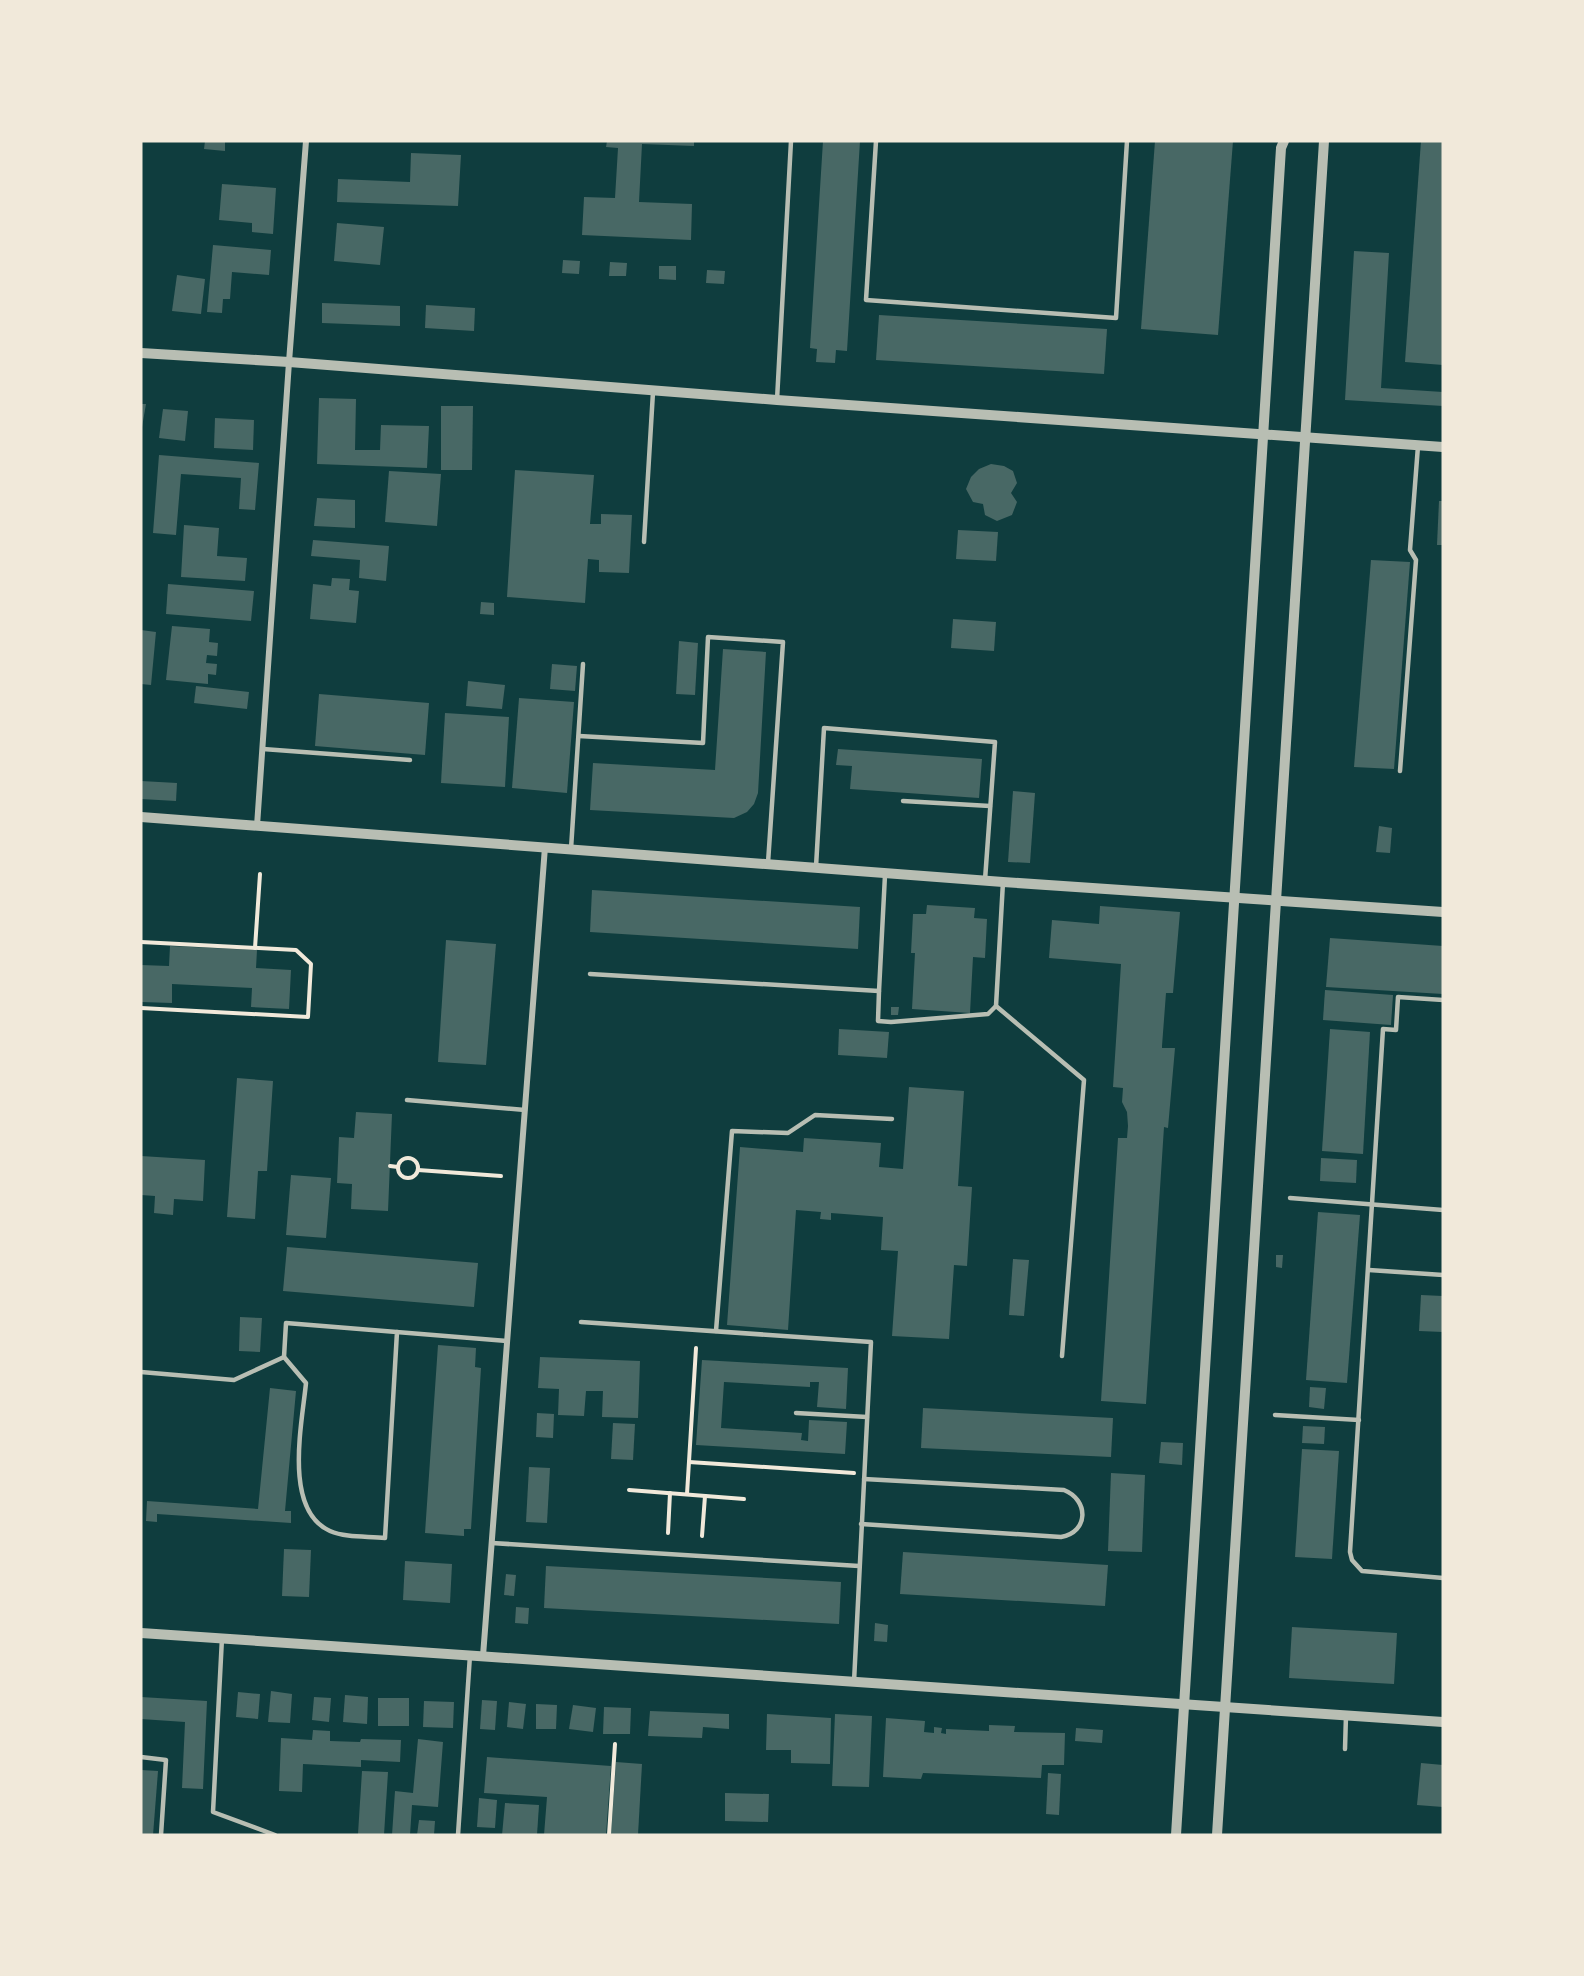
<svg xmlns="http://www.w3.org/2000/svg" width="1584" height="1976" viewBox="0 0 1584 1976" font-family="Montserrat,sans-serif">
	<style>
		.building { fill: #486865 }
		.lines { fill: none; stroke-linecap: round; stroke-linejoin: round }
		.path { stroke: #f1e9da; stroke-width: 4 }
		.service { stroke: #b8beb3; stroke-width: 4.5 }
		.minor { stroke: #b8beb3; stroke-width: 6 }
		.tertiary { stroke: #b8beb3; stroke-width: 10 }
	</style>
	<rect width="100%" height="100%" fill="#0f3d3e"/>
	<g class="building">
		<polygon points="205,141 225,141 225,151 204,149"/>
		<polygon points="607,141 694,141 694,146 642,144 639,202 692,204 691,240 582,235 584,197 615,198 618,148 606,147"/>
		<polygon points="823,141 860,141 847,351 836,350 835,363 816,362 817,349 810,348"/>
		<polygon points="1155,141 1233,141 1218,335 1141,329"/>
		<polygon points="1421,141 1443,141 1443,365 1405,362"/>
		<polygon points="411,153 461,155 458,206 337,202 338,179 410,182"/>
		<polygon points="222,184 276,188 273,234 252,232 252,223 219,220"/>
		<polygon points="337,223 384,227 380,265 334,261"/>
		<polygon points="213,245 271,250 269,275 232,272 230,299 223,299 222,313 207,312"/>
		<polygon points="1354,251 1389,253 1381,388 1443,392 1443,406 1345,400"/>
		<polygon points="563,260 580,261 579,274 562,273"/>
		<polygon points="610,262 627,263 626,276 609,276"/>
		<polygon points="659,266 676,266 676,280 659,279"/>
		<polygon points="707,270 725,271 724,284 706,283"/>
		<polygon points="177,275 205,279 201,314 172,311"/>
		<polygon points="322,303 400,306 400,326 322,323"/>
		<polygon points="426,305 475,308 474,331 425,328"/>
		<polygon points="879,315 1107,329 1104,374 876,360"/>
		<polygon points="319,398 356,399 355,450 380,450 381,425 429,426 427,468 317,464"/>
		<polygon points="141,404 146,404 142,427 141,427"/>
		<polygon points="441,406 473,406 472,470 441,470"/>
		<polygon points="163,409 188,411 185,441 159,438"/>
		<polygon points="215,418 254,420 253,450 214,448"/>
		<polygon points="159,455 259,463 255,510 239,509 241,478 181,474 176,535 153,533"/>
		<polygon points="991,464 1004,466 1013,471 1017,483 1011,493 1017,502 1012,515 997,521 985,515 983,504 973,502 966,489 971,477 979,469"/>
		<polygon points="515,470 594,475 590,524 601,524 601,514 632,515 629,573 599,572 599,560 588,559 585,603 507,597"/>
		<polygon points="389,471 441,474 437,526 385,522"/>
		<polygon points="317,498 355,500 355,528 314,526"/>
		<polygon points="1439,501 1443,501 1443,545 1437,545"/>
		<polygon points="184,525 219,528 217,556 247,558 245,581 181,577"/>
		<polygon points="958,530 998,532 996,561 956,559"/>
		<polygon points="313,540 389,546 386,581 359,578 360,560 311,556"/>
		<polygon points="1371,560 1410,562 1394,769 1354,767"/>
		<polygon points="332,578 350,579 349,590 359,591 356,623 310,619 313,584 331,586"/>
		<polygon points="168,584 254,591 251,621 166,614"/>
		<polygon points="481,602 494,603 494,615 480,614"/>
		<polygon points="953,619 996,622 994,651 951,648"/>
		<polygon points="172,626 210,629 209,642 218,643 217,656 207,655 206,663 217,664 216,675 208,674 208,684 166,680"/>
		<polygon points="141,630 156,632 151,685 141,684"/>
		<polygon points="679,641 698,643 695,695 676,694"/>
		<polygon points="723,649 766,652 758,793 754,804 747,812 734,818 590,810 593,763 715,770"/>
		<polygon points="552,664 577,666 575,691 550,689"/>
		<polygon points="468,681 505,685 502,709 466,706"/>
		<polygon points="196,686 249,692 247,709 194,703"/>
		<polygon points="319,694 429,703 425,755 315,746"/>
		<polygon points="519,698 574,702 567,793 512,788"/>
		<polygon points="445,713 509,717 505,787 441,783"/>
		<polygon points="838,749 982,759 979,798 850,789 852,766 836,765"/>
		<polygon points="141,781 177,783 176,801 141,799"/>
		<polygon points="1013,791 1035,793 1030,863 1008,862"/>
		<polygon points="1379,826 1392,828 1390,853 1376,852"/>
		<polygon points="592,890 860,907 858,949 590,932"/>
		<polygon points="927,905 975,908 974,918 987,919 985,958 973,957 970,1013 912,1009 915,953 911,953 913,914 926,914"/>
		<polygon points="1100,906 1180,912 1173,993 1166,993 1162,1046 1162,1048 1175,1048 1168,1128 1164,1127 1146,1404 1101,1401 1118,1138 1127,1138 1128,1126 1127,1112 1122,1102 1123,1088 1113,1087 1121,964 1049,958 1052,920 1099,924"/>
		<polygon points="1330,938 1443,946 1443,994 1326,987"/>
		<polygon points="446,940 496,944 486,1065 438,1062"/>
		<polygon points="170,946 257,950 256,968 291,970 289,1009 251,1007 252,988 172,984 172,1003 141,1002 141,965 169,966"/>
		<polygon points="1325,990 1393,995 1391,1025 1323,1020"/>
		<polygon points="891,1007 899,1007 898,1015 891,1015"/>
		<polygon points="839,1029 889,1032 887,1058 838,1055"/>
		<polygon points="1330,1029 1370,1032 1363,1154 1322,1151"/>
		<polygon points="237,1078 273,1081 267,1171 258,1171 255,1219 227,1217"/>
		<polygon points="909,1087 964,1091 958,1186 972,1187 967,1266 954,1265 949,1339 892,1336 898,1251 881,1250 883,1217 831,1213 831,1220 820,1219 821,1212 796,1210 788,1330 727,1325 740,1147 803,1152 804,1138 881,1143 879,1167 903,1169"/>
		<polygon points="356,1112 392,1114 388,1211 351,1209 352,1184 337,1183 339,1137 354,1138"/>
		<polygon points="141,1156 205,1160 203,1201 174,1199 173,1215 154,1213 155,1196 141,1195"/>
		<polygon points="1321,1158 1357,1160 1356,1183 1320,1181"/>
		<polygon points="291,1175 331,1178 326,1238 286,1235"/>
		<polygon points="1318,1212 1360,1215 1347,1383 1306,1380"/>
		<polygon points="287,1247 478,1263 474,1307 283,1291"/>
		<polygon points="1276,1255 1283,1255 1282,1268 1276,1267"/>
		<polygon points="1013,1259 1029,1260 1024,1316 1009,1315"/>
		<polygon points="1421,1295 1443,1296 1443,1332 1419,1331"/>
		<polygon points="240,1317 262,1318 260,1352 239,1351"/>
		<polygon points="438,1345 476,1348 475,1367 481,1368 471,1529 464,1529 464,1536 425,1533"/>
		<polygon points="540,1357 640,1361 638,1418 602,1417 603,1391 586,1391 584,1416 558,1415 559,1389 538,1388"/>
		<polygon points="702,1360 848,1368 846,1409 817,1407 819,1382 810,1382 810,1387 724,1382 721,1428 802,1433 801,1440 808,1441 809,1420 847,1422 845,1454 696,1445"/>
		<polygon points="1310,1387 1326,1388 1324,1409 1309,1407"/>
		<polygon points="270,1388 296,1391 285,1511 291,1511 291,1523 157,1514 157,1522 146,1521 147,1501 258,1509"/>
		<polygon points="923,1408 1113,1418 1111,1457 921,1448"/>
		<polygon points="537,1413 554,1414 553,1438 536,1437"/>
		<polygon points="613,1423 635,1424 633,1460 611,1459"/>
		<polygon points="1303,1426 1325,1427 1324,1444 1302,1443"/>
		<polygon points="1161,1442 1183,1443 1182,1465 1159,1463"/>
		<polygon points="1302,1449 1339,1451 1332,1559 1295,1557"/>
		<polygon points="529,1467 550,1468 547,1523 526,1522"/>
		<polygon points="1111,1473 1145,1475 1142,1552 1108,1551"/>
		<polygon points="284,1549 311,1550 309,1597 282,1596"/>
		<polygon points="903,1552 1108,1565 1105,1606 900,1594"/>
		<polygon points="405,1561 452,1564 450,1603 403,1600"/>
		<polygon points="546,1566 841,1582 839,1624 544,1608"/>
		<polygon points="506,1574 516,1575 514,1596 504,1595"/>
		<polygon points="516,1607 529,1608 528,1624 515,1623"/>
		<polygon points="875,1623 888,1625 887,1642 874,1641"/>
		<polygon points="1292,1627 1397,1633 1394,1684 1289,1678"/>
		<polygon points="271,1691 292,1694 290,1723 268,1722"/>
		<polygon points="238,1692 260,1694 258,1719 236,1717"/>
		<polygon points="345,1695 368,1697 367,1724 343,1722"/>
		<polygon points="141,1697 207,1701 203,1789 182,1788 185,1722 141,1719"/>
		<polygon points="314,1697 331,1698 329,1722 312,1720"/>
		<rect x="378" y="1698" width="31" height="28"/>
		<polygon points="482,1700 497,1701 495,1730 480,1729"/>
		<polygon points="424,1701 454,1702 453,1728 423,1727"/>
		<polygon points="509,1702 526,1704 523,1729 507,1727"/>
		<polygon points="536,1704 557,1705 556,1729 536,1729"/>
		<polygon points="573,1705 596,1708 593,1732 569,1729"/>
		<polygon points="604,1707 631,1708 630,1734 603,1734"/>
		<polygon points="650,1711 729,1714 729,1729 703,1727 702,1738 648,1736"/>
		<polygon points="767,1714 831,1718 830,1764 791,1763 791,1750 766,1750"/>
		<polygon points="835,1714 872,1716 869,1787 832,1786"/>
		<polygon points="886,1718 925,1721 924,1732 934,1733 934,1727 942,1728 941,1733 946,1734 946,1729 989,1731 989,1725 1015,1726 1014,1732 1065,1733 1064,1765 1042,1765 1041,1778 923,1773 921,1779 883,1777"/>
		<polygon points="1076,1728 1103,1730 1102,1743 1075,1741"/>
		<polygon points="313,1730 330,1731 330,1741 360,1742 361,1739 401,1740 400,1762 361,1760 361,1767 303,1764 302,1792 279,1791 281,1738 312,1740"/>
		<polygon points="418,1739 443,1742 438,1807 412,1805 410,1835 392,1835 395,1791 413,1793"/>
		<polygon points="487,1757 611,1766 606,1835 544,1835 547,1797 484,1793"/>
		<polygon points="616,1762 642,1764 638,1835 611,1835"/>
		<polygon points="1421,1763 1443,1765 1443,1807 1417,1805"/>
		<polygon points="141,1770 158,1771 153,1835 141,1835"/>
		<polygon points="362,1771 388,1772 384,1835 358,1834"/>
		<polygon points="1048,1773 1061,1774 1059,1815 1046,1814"/>
		<polygon points="725,1793 769,1794 768,1822 725,1821"/>
		<polygon points="479,1798 497,1800 495,1828 477,1827"/>
		<polygon points="505,1803 539,1805 537,1835 502,1835"/>
		<polygon points="419,1820 435,1821 434,1835 417,1835"/>
	</g>
	<g class="lines">
		<g class="path">
			<polyline points="141,942 296,950 311,964 308,1017 141,1008"/>
			<polyline points="255,948 260,874"/>
			<circle cx="408" cy="1168" r="10"/>
			<polyline points="390,1166 398,1167"/>
			<polyline points="418,1170 501,1176"/>
			<polyline points="689,1462 854,1473"/>
			<polyline points="629,1490 744,1499"/>
			<polyline points="687,1494 696,1348"/>
			<polyline points="668,1533 670,1493"/>
			<polyline points="702,1536 705,1496"/>
			<polyline points="609,1835 615,1744"/>
		</g>
		<g class="service">
			<polyline points="876,141 866,300 1116,318 1127,141"/>
			<polyline points="777,400 791,141"/>
			<polyline points="644,542 653,392"/>
			<polyline points="579,736 703,743 708,637 783,642 768,863"/>
			<polyline points="263,749 410,760"/>
			<polyline points="1400,771 1416,560 1410,550 1418,446"/>
			<polyline points="903,801 990,806"/>
			<polyline points="571,849 583,664"/>
			<polyline points="816,867 824,728 995,742 985,880"/>
			<polyline points="1003,882 996,1006 1084,1080 1062,1356"/>
			<polyline points="590,974 879,991 885,875"/>
			<polyline points="879,991 878,1021 891,1022 988,1014 996,1006"/>
			<polyline points="1443,1000 1398,997 1396,1030 1383,1029 1350,1552 1352,1560 1362,1571 1443,1578"/>
			<polyline points="407,1100 525,1110"/>
			<polyline points="1290,1198 1443,1210"/>
			<polyline points="1369,1270 1443,1275"/>
			<polyline points="581,1322 871,1342 854,1682"/>
			<polyline points="716,1331 732,1131 788,1133 815,1115 892,1119"/>
			<path d="M 397,1332 L 385,1538 C 368,1536 346,1538 330,1531 C 283,1510 302,1424 306,1383 L 284,1357 L 286,1323 L 507,1341"/>
			<polyline points="141,1372 234,1380 284,1357"/>
			<polyline points="796,1413 867,1417"/>
			<polyline points="1275,1415 1359,1420"/>
			<path d="M 861,1524 L 1061,1537 C 1089,1532 1089,1500 1064,1490 L 864,1479"/>
			<polyline points="492,1543 859,1566"/>
			<polyline points="222,1638 213,1812 275,1835"/>
			<polyline points="1345,1749 1346,1715"/>
			<polyline points="141,1757 166,1760 161,1835"/>
			<polyline points="458,1835 470,1655"/>
		</g>
		<g class="minor">
			<polyline points="257,826 289,362 306,141"/>
			<polyline points="483,1656 545,847"/>
		</g>
		<g class="tertiary">
			<polyline points="141,353 289,362 777,400 1443,447"/>
			<polyline points="141,817 1003,882 1443,912"/>
			<polyline points="141,1633 1443,1722"/>
			<polyline points="1176,1835 1281,148 1284,141"/>
			<polyline points="1217,1835 1324,141"/>
		</g>
	</g>
	<rect width="1584" height="1976" fill="none" stroke="#f1e9da" stroke-width="285"/>
</svg>
